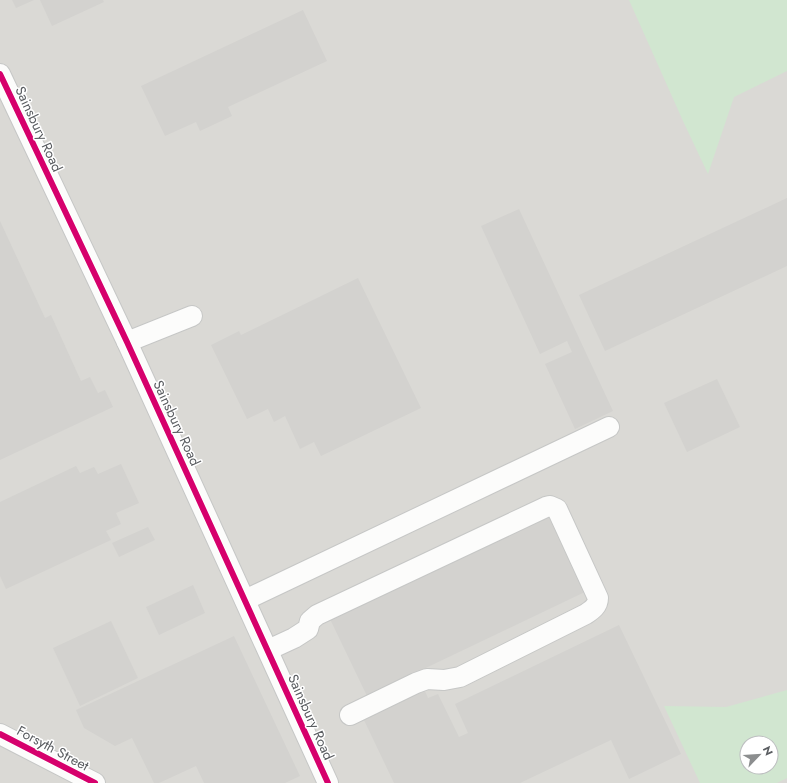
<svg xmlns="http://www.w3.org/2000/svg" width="787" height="783" viewBox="0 0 787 783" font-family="Jost,sans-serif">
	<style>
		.industrial { fill: #dad9d5; fill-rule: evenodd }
		.green { fill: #d1e6d0; fill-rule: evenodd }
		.building { fill: #d3d2cf }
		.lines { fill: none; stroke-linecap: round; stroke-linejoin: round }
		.minor-casing { stroke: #c6c7c6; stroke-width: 22 }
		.minor { stroke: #fcfcfb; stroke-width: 20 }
		.cycleway-casing { stroke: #fff; stroke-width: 8 }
		.cycleway { stroke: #d6006c; stroke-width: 6 }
		.labels { text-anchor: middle; stroke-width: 3; stroke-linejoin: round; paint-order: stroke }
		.street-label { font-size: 14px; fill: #5a5d61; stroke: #fff }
	</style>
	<rect width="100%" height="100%" fill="#e9e9e4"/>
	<path class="industrial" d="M 0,0 L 787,0 L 787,783 L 0,783 ZM 747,743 L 771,743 L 771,767 L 747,767 Z"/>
	<g class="green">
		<polygon points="629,0 787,0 787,71 734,97 708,174 683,121"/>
		<path d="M 787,690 L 787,778 L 777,783 L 700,783 L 664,706 L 726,707 ZM 747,743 L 771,743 L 771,767 L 747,767 Z"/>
	</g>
	<g class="building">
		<polygon points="12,0 34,0 16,8"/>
		<polygon points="40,0 103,0 104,2 52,26"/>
		<polygon points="303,10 327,61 228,107 232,116 200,131 196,122 165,136 141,86"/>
		<polygon points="787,198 787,266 605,351 579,295"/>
		<polygon points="519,209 613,411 575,429 545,364 572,352 567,341 540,354 481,226"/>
		<polygon points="0,221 45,318 51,315 81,381 90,377 98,393 105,390 113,407 0,460"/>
		<polygon points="358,278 421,408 321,456 314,442 300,449 285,416 274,422 268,409 247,419 211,345 239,331 241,335"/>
		<polygon points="717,379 740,427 687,452 664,403"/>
		<polygon points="121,464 139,503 116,513 121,524 106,531 111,540 6,589 0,576 0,502 76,466 80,473 94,467 98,474"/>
		<polygon points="547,513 589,590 367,696 329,617"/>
		<polygon points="148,527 155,540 119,557 112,543"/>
		<polygon points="193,585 205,613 159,635 146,607"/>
		<polygon points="111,621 138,678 80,706 53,648"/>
		<polygon points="619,625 681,754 629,779 611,740 520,783 394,783 363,718 424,689 428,698 438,694 459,737 468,733 455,704"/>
		<polygon points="234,636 300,776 285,783 204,783 196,766 159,783 154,783 132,738 115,746 84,728 76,710"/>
	</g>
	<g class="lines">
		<g class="minor-casing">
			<g id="minor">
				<polyline points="0,74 127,342 328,783"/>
				<polyline points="127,342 192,316"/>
				<polyline points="245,600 609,427"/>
				<path d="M 268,650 L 294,638 L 308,629 L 310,621 L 317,615 L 546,507 L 550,506 L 557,509 L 598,598 C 598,606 592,610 586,614 L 460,677 L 444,680 L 427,679 L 416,683 L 350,715"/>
				<polyline points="0,734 95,783"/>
			</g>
		</g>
		<use href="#minor" class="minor"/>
		<g class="cycleway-casing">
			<g id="cycleway">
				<polyline points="0,74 127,342 328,783"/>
				<polyline points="0,734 95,783"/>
			</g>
		</g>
		<use href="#cycleway" class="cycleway"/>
	</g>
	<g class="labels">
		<g class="street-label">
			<text transform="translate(39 129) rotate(65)" y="5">Sainsbury Road</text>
			<text transform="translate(177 423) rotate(65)" y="5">Sainsbury Road</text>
			<text transform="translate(311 717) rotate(66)" y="5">Sainsbury Road</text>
			<text transform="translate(53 748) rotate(28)" y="5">Forsyth Street</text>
		</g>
	</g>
	<g transform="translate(759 755) rotate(65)"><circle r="19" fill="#ffffff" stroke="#bdbec0"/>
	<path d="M0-3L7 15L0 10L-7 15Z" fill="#8c8e8f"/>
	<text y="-6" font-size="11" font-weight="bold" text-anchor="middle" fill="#5a5d61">N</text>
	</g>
</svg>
